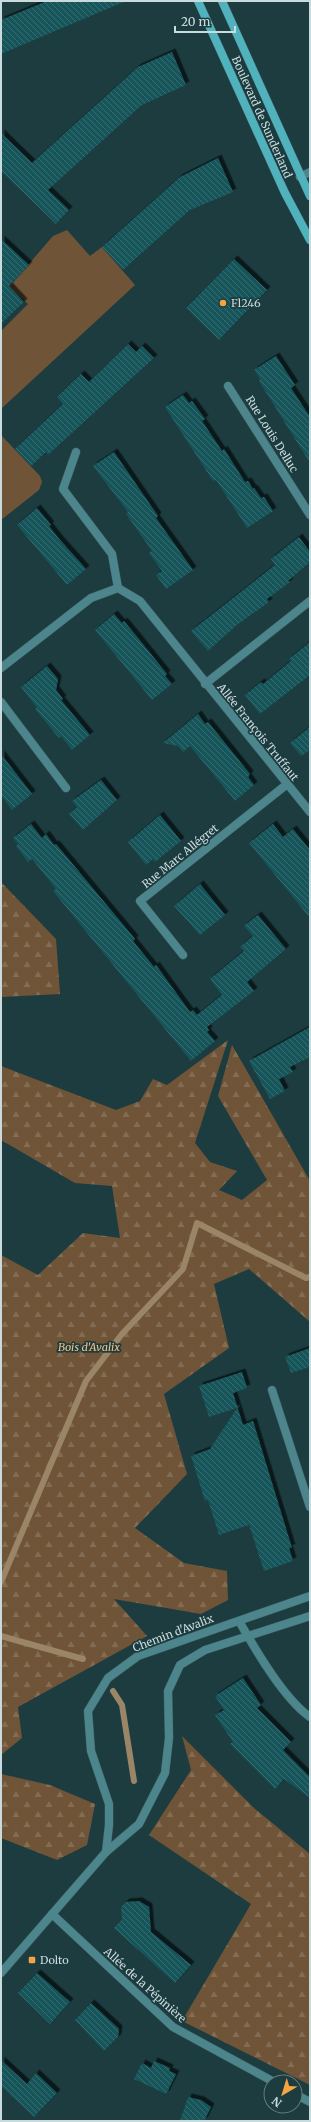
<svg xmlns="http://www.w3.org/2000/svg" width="311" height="2122" viewBox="0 0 311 2122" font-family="Merriweather,serif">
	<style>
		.grass { fill: #6f5437 }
		.forest { fill: url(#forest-firs) }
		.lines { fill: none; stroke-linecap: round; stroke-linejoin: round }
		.stream { stroke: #9a8567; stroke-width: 6 }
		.building { fill: url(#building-back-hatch); filter: url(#shadow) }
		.minor-casing { stroke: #3b595c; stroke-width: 9 }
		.tertiary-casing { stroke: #3b595c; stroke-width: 9 }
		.secondary-casing { stroke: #3b595c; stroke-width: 9 }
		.minor { stroke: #4c868c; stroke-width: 8 }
		.tertiary { stroke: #4c868c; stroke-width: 8 }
		.secondary { stroke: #4fb2bd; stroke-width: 8 }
		.poi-dot { fill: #f4a443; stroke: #1c3c40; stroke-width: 1.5 }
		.labels { text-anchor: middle; stroke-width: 3.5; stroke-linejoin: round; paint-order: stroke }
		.street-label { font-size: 11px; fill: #cadbdd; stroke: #1c3c40 }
		.poi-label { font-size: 11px; fill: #cadbdd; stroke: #1c3c40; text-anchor: start }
		.park-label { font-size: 11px; font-style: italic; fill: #fdc080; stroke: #1c3c40 }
	</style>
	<defs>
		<pattern id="forest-firs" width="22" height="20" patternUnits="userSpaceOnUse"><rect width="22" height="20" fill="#6f5437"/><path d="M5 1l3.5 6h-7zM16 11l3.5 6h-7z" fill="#826c54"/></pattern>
		<pattern id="building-back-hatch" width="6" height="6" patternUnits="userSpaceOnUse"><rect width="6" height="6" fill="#16545a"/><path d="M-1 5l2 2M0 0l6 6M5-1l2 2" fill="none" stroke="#376c71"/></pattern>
		<filter id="shadow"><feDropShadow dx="3.5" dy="-3.5" stdDeviation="0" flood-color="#0009"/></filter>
	</defs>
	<rect width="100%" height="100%" fill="#1c3c40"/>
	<g class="grass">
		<polygon points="67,230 90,256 102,247 135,285 1,409 1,331 28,304 9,287 53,236"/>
		<polygon points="1,435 40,476 42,482 39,490 1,520"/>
	</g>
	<g class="forest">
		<polygon points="1,882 56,939 60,994 1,997"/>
		<polygon points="228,1040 195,1143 210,1162 237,1171 219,1190 242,1200 267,1180 218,1096 232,1045 310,1181 310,1322 249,1269 214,1284 229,1348 164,1394 187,1474 135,1528 184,1563 227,1571 228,1600 201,1614 114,1599 147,1636 18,1707 22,1738 1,1755 1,1255 38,1275 83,1233 120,1238 112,1186 75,1183 1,1140 1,1066 116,1110 140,1101 153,1079 167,1085"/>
		<polygon points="182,1736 254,1808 310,1854 310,2085 182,2021 251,1904 149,1835 191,1770"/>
		<polygon points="1,1774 50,1785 95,1804 87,1845 57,1860 1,1838"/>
	</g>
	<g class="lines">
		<g class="stream">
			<polyline points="1,1582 86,1381 122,1334 183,1269 197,1223 306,1278 310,1277"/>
			<polyline points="1,1636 83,1659"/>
			<polyline points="113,1691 122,1705 134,1781"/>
		</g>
	</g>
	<g class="building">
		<polygon points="47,1 126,1 1,54 1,20"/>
		<polygon points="172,52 186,85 142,105 48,190 69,210 56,224 1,171 1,133 32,163 138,67"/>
		<polygon points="218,158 233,192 190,210 123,270 102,247 180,177"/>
		<polygon points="1,239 29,265 9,286 24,302 1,324"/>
		<polygon points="234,259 267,290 219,340 186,308"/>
		<polygon points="128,344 136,352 142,346 154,358 48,455 46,452 31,466 15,449 63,404 57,397 81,374 89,382"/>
		<polygon points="276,356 295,385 291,388 310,417 310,463 259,381 260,379 254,370"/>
		<polygon points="183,395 189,403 192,401 205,419 202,421 222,451 224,449 245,482 248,481 253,489 254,488 261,498 264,497 273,511 247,528 216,480 213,481 165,407"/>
		<polygon points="114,452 158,516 156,518 193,570 166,589 156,575 162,571 149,553 152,551 126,514 128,512 93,466"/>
		<polygon points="37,508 51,525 49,526 60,540 86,569 67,585 17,525"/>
		<polygon points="299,537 310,552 310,562 288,581 290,582 267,599 269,602 237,625 208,651 191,631 275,565 271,559"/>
		<polygon points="114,614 122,623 124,621 138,638 167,674 165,676 172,684 152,700 95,630"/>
		<polygon points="310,642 310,675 260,714 245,695 261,682 263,684 291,661 289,659"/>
		<polygon points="47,666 58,679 56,690 63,699 61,700 90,735 72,750 61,736 59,738 35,709 37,708 21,687"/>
		<polygon points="198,714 205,724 208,722 221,738 250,774 248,777 254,785 235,801 190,746 183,752 178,746 163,743"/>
		<polygon points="310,727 310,750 301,756 290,743"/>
		<polygon points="1,754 32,794 12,810 1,795"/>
		<polygon points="101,780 117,800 83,830 69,814 77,807 72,801"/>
		<polygon points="160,815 181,841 155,862 153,859 146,865 128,842"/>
		<polygon points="31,824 42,838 46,834 54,845 56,844 135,939 133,941 154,967 156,965 190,1012 193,1010 197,1015 222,995 210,979 244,951 240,947 253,936 244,926 258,915 286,949 247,982 254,991 207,1027 209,1030 207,1032 215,1041 191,1061 53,891 56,889 32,859 28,862 16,846 18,844 13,838"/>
		<polygon points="273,824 283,837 293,829 310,850 310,918 249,843"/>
		<polygon points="200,884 225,915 200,935 174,906"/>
		<polygon points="310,1027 310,1057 290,1067 293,1072 279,1079 285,1091 270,1099 249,1061"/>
		<polygon points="310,1348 310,1367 291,1373 285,1357"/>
		<polygon points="242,1372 247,1388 233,1393 243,1425 253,1421 292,1548 289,1548 293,1561 264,1571 249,1525 219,1535 208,1500 205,1501 191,1456 210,1449 237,1408 209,1417 199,1386"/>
		<polygon points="243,1678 261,1705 257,1708 291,1742 283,1750 310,1777 310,1798 284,1779 275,1789 230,1744 233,1742 215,1715 224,1710 215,1696"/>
		<polygon points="139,1901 149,1907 151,1932 191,1965 175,1983 114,1928 122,1919 121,1907 126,1902"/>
		<polygon points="37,1973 70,2002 50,2024 18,1993"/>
		<polygon points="91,2003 119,2029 118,2037 104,2051 75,2020"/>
		<polygon points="1,2060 27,2084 36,2073 57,2093 34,2117 1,2086"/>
		<polygon points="154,2061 170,2068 169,2071 176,2074 166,2094 134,2079 142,2063 151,2068"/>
		<polygon points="188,2097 201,2100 211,2107 204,2121 180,2121"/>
	</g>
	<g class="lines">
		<g class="minor-casing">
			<g id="minor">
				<polyline points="300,177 310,172"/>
				<polyline points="228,386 310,515"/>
				<polyline points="76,452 63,489 112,554 118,588"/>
				<polyline points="1,668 91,598 118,588 140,601 310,812"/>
				<polyline points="205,684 310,601"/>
				<polyline points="1,702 66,788"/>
				<polyline points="183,955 140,901 286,785"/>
				<polyline points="272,1390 310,1507"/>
				<path d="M 239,1621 C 255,1649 284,1699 310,1717"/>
				<polyline points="52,1914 173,2027 274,2082"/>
				<polyline points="295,2094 310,2102"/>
			</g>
		</g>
		<g class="tertiary-casing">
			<g id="tertiary">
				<polyline points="106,1852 109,1825 109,1804 91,1751 88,1711 108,1678 138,1656 310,1596"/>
				<polyline points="1,1973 106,1852 139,1824 165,1773 169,1738 168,1691 180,1665 205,1650 310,1616"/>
			</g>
		</g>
		<g class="secondary-casing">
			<g id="secondary">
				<polyline points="198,1 285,193 310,240"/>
				<polyline points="222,1 310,196"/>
			</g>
		</g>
		<use href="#minor" class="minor"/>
		<use href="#tertiary" class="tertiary"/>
		<use href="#secondary" class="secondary"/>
	</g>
	<g class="poi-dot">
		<circle cx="223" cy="303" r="4"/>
		<rect x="28" y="1956" width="8" height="8" rx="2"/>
	</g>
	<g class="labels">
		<g class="street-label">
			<text transform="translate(262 117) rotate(66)" y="4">Boulevard de Sunderland</text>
			<text transform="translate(272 434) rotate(58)" y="4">Rue Louis Delluc</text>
			<text transform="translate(258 732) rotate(51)" y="4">Allée François Truffaut</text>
			<text transform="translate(180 856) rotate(-39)" y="4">Rue Marc Allégret</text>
			<text transform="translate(173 1633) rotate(-21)" y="4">Chemin d'Avalix</text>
			<text transform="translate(145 1985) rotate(42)" y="4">Allée de la Pépinière</text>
		</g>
		<g class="poi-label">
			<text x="231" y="307">Fl246</text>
			<text x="40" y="1964">Dolto</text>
		</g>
		<g class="park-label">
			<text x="89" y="1351">Bois d'Avalix</text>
		</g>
	</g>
	<rect width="311" height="2122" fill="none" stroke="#cadbdd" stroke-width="4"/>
	<g transform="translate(283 2094) rotate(218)"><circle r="19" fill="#1c3c40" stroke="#627c7f"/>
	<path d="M0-3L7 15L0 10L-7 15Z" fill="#f4a443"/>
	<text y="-6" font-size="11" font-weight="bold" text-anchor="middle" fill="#cadbdd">N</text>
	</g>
	<path d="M175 26v6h60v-6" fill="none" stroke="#cadbdd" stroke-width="2"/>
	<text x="181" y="26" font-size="12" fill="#cadbdd" stroke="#1c3c40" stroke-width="3" paint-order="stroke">20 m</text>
</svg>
